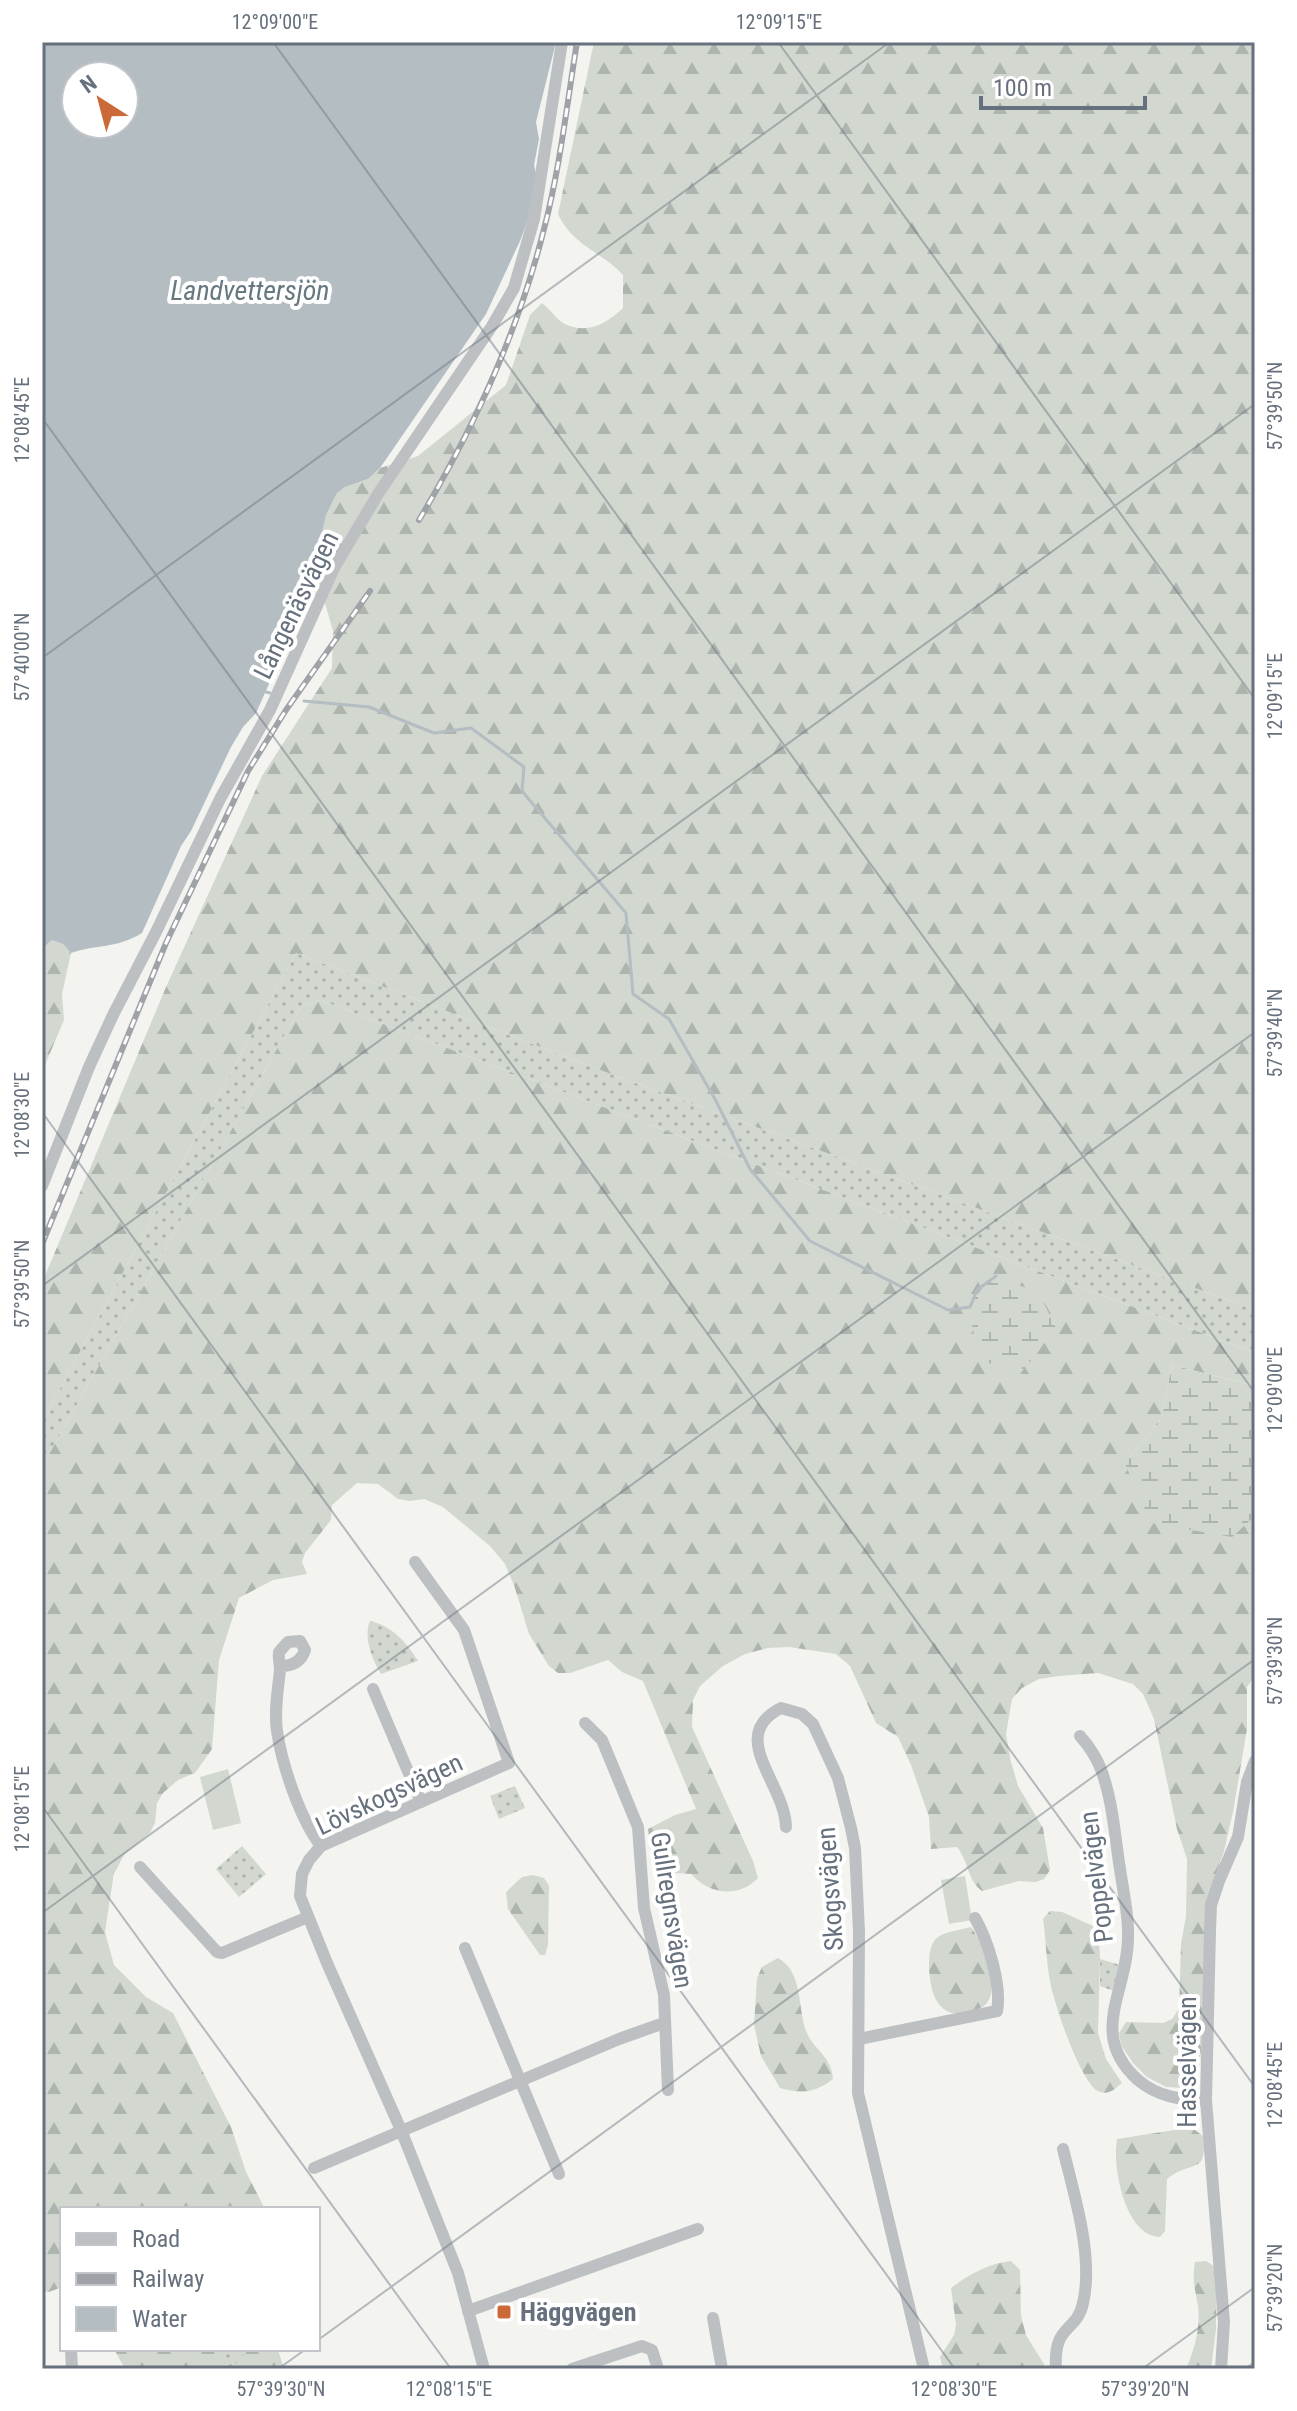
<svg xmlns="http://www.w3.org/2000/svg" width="1297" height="2411" viewBox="0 0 1297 2411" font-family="'Roboto Condensed',sans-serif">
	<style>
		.grass { fill: url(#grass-dots) }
		.forest { fill: url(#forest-firs) }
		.wetland { fill: url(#wetland-marsh) }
		.pitch { fill: #d2d8d0 }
		.water { fill: #b4bdc2; fill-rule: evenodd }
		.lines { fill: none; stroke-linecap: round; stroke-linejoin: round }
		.stream { stroke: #b4bdc2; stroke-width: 3 }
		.street { stroke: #bdc0c3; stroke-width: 12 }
		.rail-casing { stroke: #9fa3a8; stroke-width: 6 }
		.rail { stroke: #fff; stroke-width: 3; stroke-dasharray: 9; stroke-linecap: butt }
		.ticks { fill: none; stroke: #66717d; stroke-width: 2; stroke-opacity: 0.45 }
		.poi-dot { fill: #cc6938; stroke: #fff; stroke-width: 3 }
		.labels { text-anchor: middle; stroke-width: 8; stroke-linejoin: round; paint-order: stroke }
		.street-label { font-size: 26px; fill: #66717d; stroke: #fff }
		.poi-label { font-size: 26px; font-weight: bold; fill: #66717d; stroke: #fff; text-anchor: start }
		.water-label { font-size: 28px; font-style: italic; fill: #677881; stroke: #fff }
		.neatline { fill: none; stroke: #66717d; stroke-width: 3 }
		.ticks-label { font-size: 20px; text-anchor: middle; fill: #66717d }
	</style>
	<defs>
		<pattern id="grass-dots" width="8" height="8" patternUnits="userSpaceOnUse" patternTransform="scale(2)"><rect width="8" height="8" fill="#d2d8d0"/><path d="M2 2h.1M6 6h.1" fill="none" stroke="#aeb4ae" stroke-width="1.8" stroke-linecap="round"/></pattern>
		<pattern id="forest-firs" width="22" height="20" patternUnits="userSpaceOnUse" patternTransform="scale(2)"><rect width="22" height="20" fill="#d2d8d0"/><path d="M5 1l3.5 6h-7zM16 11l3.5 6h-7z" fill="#aeb4ae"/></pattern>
		<pattern id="wetland-marsh" width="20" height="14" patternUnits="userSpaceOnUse" patternTransform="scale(2)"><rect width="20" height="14" fill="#d2d8d0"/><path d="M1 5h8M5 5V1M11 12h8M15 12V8" fill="none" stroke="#aeb4ae"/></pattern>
	</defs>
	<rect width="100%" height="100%" fill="#f3f3f0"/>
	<g class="grass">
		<polygon points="296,953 600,1070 1255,1310 1255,1353 320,1000 301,1006 42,1467 42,1422"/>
		<path d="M 370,1621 C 391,1625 407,1643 418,1661 L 381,1674 C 372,1659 363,1637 370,1621 Z"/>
		<polygon points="515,1786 525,1808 499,1819 490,1796"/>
		<polygon points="242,1846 266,1874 239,1897 216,1869"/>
		<polygon points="1100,1959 1120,1965 1114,1991 1100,1986"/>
		<polygon points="213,2349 247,2349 239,2363 224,2365"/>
	</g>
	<g class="forest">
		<path d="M 594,42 L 1255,42 L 1255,1310 L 600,1070 L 296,953 L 42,1422 L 42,1283 L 166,987 L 262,776 L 332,668 L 333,631 L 315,569 L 326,515 L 337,493 L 345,487 L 368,479 L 380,468 L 418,456 L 506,385 L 530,315 L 542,303 C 550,309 557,320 565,324 C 588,335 607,323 623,308 L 623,275 C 602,252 572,245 558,214 Z"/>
		<polygon points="52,940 63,944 71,953 62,994 64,1020 42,1072 42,949"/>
		<path d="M 320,1000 L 1255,1353 L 1255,1386 L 1172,1365 L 1162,1417 L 1125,1464 L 1231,1537 L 1255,1516 L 1255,1676 L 1247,1687 L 1247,1729 L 1233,1812 L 1224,1851 L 1211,1888 L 1200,2064 L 1193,2079 L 1183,2088 L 1166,2087 L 1147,2077 L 1133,2063 L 1121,2045 L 1119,2033 L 1126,2022 L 1163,2023 L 1172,2019 L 1179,2009 L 1181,1944 L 1186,1916 L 1187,1859 L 1177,1829 L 1154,1719 L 1143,1694 L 1133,1684 L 1098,1673 L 1059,1676 L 1039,1679 L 1022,1688 L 1012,1699 L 1006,1734 L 1011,1762 L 1018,1786 L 1043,1828 L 1050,1870 L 1044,1879 L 1036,1882 L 1019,1881 L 982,1891 C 967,1880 969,1862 957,1847 L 931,1849 L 929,1817 L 911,1765 L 898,1737 L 876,1723 L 850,1666 L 836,1654 L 789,1647 L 768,1648 L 745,1654 L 723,1666 L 700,1686 L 693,1700 L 692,1727 L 753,1861 L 758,1878 C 738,1899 709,1894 691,1874 L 675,1873 L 663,1875 L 653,1869 L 648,1829 L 675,1815 L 696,1809 L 643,1681 L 622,1672 L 608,1660 L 570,1673 L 558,1673 L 549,1666 L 529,1634 L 514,1585 L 505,1564 L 490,1546 L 443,1507 L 424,1499 L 409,1501 L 398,1499 L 378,1484 L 357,1483 L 332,1505 L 331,1520 L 305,1553 L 302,1562 L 307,1574 L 273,1580 L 239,1598 L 219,1660 L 212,1749 L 195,1773 L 178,1780 L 163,1793 L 157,1803 L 155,1823 L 150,1833 L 124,1855 L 114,1873 L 105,1932 L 114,1965 L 146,1997 L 173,2013 L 231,2127 L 246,2172 L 265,2209 L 62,2209 L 62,2287 L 49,2292 L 42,2291 L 42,1467 L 301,1006 Z"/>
		<polygon points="533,1875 544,1878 549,1886 548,1945 545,1955 540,1955 508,1909 506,1892 522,1877"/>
		<path d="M 1050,1911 L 1062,1912 L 1093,1926 L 1099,1940 L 1100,1959 L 1098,2033 L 1106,2059 L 1122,2083 C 1116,2088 1110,2095 1100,2092 C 1082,2088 1053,2001 1050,1981 C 1046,1960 1046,1939 1043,1919 Z"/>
		<path d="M 971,1927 C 983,1942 1000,1986 987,2003 C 982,2009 973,2011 965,2013 C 936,2018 930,1990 929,1967 C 929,1931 941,1935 971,1927 Z"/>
		<path d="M 778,1958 C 802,1971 798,2005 805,2028 C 812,2050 831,2054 833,2079 C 815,2093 802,2094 780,2088 L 761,2056 L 754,2025 L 757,1978 L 762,1967 Z"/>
		<path d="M 1181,2129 L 1195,2130 L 1203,2136 C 1208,2176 1192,2159 1167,2179 L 1165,2231 L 1160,2237 C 1125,2236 1112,2167 1117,2139 Z"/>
		<path d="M 1011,2261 L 1020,2270 L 1021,2316 L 1026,2335 L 1047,2369 L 943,2369 L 940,2357 L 954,2335 L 956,2325 L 951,2288 C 968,2275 989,2263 1011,2261 Z"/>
		<path d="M 1206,2261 L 1217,2268 L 1216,2329 L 1211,2369 L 1186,2369 C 1194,2350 1201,2328 1198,2306 C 1195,2290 1192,2279 1195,2262 Z"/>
		<polygon points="114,2349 213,2349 225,2365 239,2363 247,2349 293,2349 278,2350 284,2369 125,2369"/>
	</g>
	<g class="wetland">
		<path d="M 996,1276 L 1039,1293 L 1056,1328 L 1017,1378 L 980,1358 C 971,1318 960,1304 996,1276 Z"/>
		<polygon points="1172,1365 1255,1386 1255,1516 1232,1537 1151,1523 1125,1464 1162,1417"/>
	</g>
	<g class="pitch">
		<polygon points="228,1769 241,1823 213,1830 200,1777"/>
		<polygon points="965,1876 972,1920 949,1924 941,1880"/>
	</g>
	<path class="water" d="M 42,42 L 556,42 L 536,122 L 539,139 L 534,165 L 536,174 L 528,220 L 520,241 L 486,314 L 380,468 L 368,479 L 345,487 L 337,493 L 326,515 L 308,597 L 286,646 L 256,713 L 243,727 L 231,747 L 191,831 L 181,846 L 142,933 C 116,949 97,944 71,953 L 63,944 L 52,940 L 42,949 ZM 76,76 L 124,76 L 124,124 L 76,124 Z"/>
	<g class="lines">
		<g class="stream">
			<polyline points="1255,687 1255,690"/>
			<polyline points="266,692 270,693"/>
			<polyline points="304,701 369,707 434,733 471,728 524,767 522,790 526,796 626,913 633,994 669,1019 716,1101 750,1169 810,1241 948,1310 970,1307 977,1290 996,1276"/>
		</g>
		<g class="street">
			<polyline points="42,1186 89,1067 113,1015 156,932 220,799 270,710 334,568 378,494 492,326 514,288 534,219 562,42"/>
			<polyline points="415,1562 464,1630 509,1763 321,1846 309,1860 302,1874 300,1896 327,1963 401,2130 458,2273 484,2369"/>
			<path d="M 281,1666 C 292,1666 301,1662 305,1650 L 300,1641 L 288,1642 L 279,1652 C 278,1658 280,1664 280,1670 C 278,1690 274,1710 277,1731 C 282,1765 300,1819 321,1846"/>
			<polyline points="373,1689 421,1802"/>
			<polyline points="585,1723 602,1740 638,1827 644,1908 664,1995 668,2090"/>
			<path d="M 1080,1736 C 1090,1747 1097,1758 1102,1772 C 1113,1803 1115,1838 1120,1869 C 1123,1891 1129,1915 1128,1937 C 1128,1992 1087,2034 1138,2080 C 1158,2097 1181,2100 1206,2100"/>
			<path d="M 786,1827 C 785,1783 726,1736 781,1708 L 802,1714 L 813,1724 L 838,1778 L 851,1828 L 855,1848 L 859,1932 L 858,2093 L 924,2369"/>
			<polyline points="140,1867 217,1952 222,1953 308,1917"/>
			<polyline points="465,1948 559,2174"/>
			<path d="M 859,2039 L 997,2011 C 1002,1985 988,1941 975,1918"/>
			<polyline points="314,2168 619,2039 664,2023"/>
			<polyline points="468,2311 698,2229"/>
			<polyline points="713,2318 722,2369"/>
			<polyline points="71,2349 72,2369"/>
			<polyline points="572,2369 642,2346 652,2350 658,2369"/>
			<path d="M 1056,2369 C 1053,2323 1077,2333 1083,2303 C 1094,2257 1074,2194 1063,2149"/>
			<polyline points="1221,2369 1224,2322 1206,2100 1210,1931 1211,1905 1219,1881 1238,1837 1247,1782 1255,1761"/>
			<polyline points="1253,2369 1255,2369"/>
		</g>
		<g class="rail-casing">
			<g id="rail">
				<path d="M 419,520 C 474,428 518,333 544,229 C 560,168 567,104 577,42"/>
				<polyline points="42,1244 166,943 248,771 286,710 370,591"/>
			</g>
		</g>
		<use href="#rail" class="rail"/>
	</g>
	<path class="ticks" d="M 273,42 L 1255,1393M 778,42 L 1255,699M 42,418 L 1255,2087M 42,658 L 890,42M 42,1112 L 955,2369M 42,1286 L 1255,404M 42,1806 L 451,2369M 42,1913 L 1255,1032M 318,2340 L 1255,1659M 278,2369 L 306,2349M 1142,2369 L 1255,2287"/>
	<rect class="poi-dot" x="496" y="2304" width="16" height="16" rx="4"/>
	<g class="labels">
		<g class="street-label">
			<text transform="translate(296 605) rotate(-64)" y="9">Långenäsvägen</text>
			<text transform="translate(389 1794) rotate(-25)" y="9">Lövskogsvägen</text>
			<text transform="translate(1096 1877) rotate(-97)" y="9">Poppelvägen</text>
			<text transform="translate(830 1889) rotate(-94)" y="9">Skogsvägen</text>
			<text transform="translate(672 1910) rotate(81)" y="9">Gullregnsvägen</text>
			<text transform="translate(1187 2062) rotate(-90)" y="9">Hasselvägen</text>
		</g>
		<g class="poi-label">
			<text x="520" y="2321">Häggvägen</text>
		</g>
		<g class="water-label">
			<text x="250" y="300">Landvettersjön</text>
		</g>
	</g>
	<rect width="1297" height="2411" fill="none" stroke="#ffffff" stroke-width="88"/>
	<rect x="60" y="2207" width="260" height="144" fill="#ffffff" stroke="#c2c6cb" stroke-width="2"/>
	<rect x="76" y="2233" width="40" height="12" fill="#bdc0c3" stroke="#c2c6cb" stroke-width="2"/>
	<text x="132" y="2247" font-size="24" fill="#66717d">Road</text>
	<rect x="76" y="2273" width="40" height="12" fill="#9fa3a8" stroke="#c2c6cb" stroke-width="2"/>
	<text x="132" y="2287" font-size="24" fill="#66717d">Railway</text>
	<rect x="76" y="2307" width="40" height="24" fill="#b4bdc2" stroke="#c2c6cb" stroke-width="2"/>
	<text x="132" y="2327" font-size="24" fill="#66717d">Water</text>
	<g transform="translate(100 100) rotate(324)"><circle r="38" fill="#ffffff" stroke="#c2c6cb" stroke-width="2"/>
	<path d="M0-6L14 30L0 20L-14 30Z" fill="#cc6938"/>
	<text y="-12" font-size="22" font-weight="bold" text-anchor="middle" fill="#66717d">N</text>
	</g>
	<path d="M981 96v12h164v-12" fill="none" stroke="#66717d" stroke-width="4"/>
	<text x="993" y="96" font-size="24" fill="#66717d" stroke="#ffffff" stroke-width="6" paint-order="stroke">100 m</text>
	<rect x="44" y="44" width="1209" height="2323" class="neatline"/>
	<g class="ticks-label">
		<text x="275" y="29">12°09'00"E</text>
		<text x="779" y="29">12°09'15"E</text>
		<text transform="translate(1275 406) rotate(-90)" y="7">57°39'50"N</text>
		<text transform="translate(22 420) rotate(-90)" y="7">12°08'45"E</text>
		<text transform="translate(22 657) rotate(-90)" y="7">57°40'00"N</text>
		<text transform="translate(1275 696) rotate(-90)" y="7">12°09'15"E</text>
		<text transform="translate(1275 1033) rotate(-90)" y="7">57°39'40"N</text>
		<text transform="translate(22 1115) rotate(-90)" y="7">12°08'30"E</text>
		<text transform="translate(22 1284) rotate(-90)" y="7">57°39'50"N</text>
		<text transform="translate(1275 1390) rotate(-90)" y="7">12°09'00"E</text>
		<text transform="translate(1275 1661) rotate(-90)" y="7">57°39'30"N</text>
		<text transform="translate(22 1809) rotate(-90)" y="7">12°08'15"E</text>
		<text transform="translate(1275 2085) rotate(-90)" y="7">12°08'45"E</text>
		<text transform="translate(1275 2288) rotate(-90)" y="7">57°39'20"N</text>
		<text x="281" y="2396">57°39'30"N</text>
		<text x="449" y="2396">12°08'15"E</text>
		<text x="954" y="2396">12°08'30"E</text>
		<text x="1145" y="2396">57°39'20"N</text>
	</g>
</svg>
